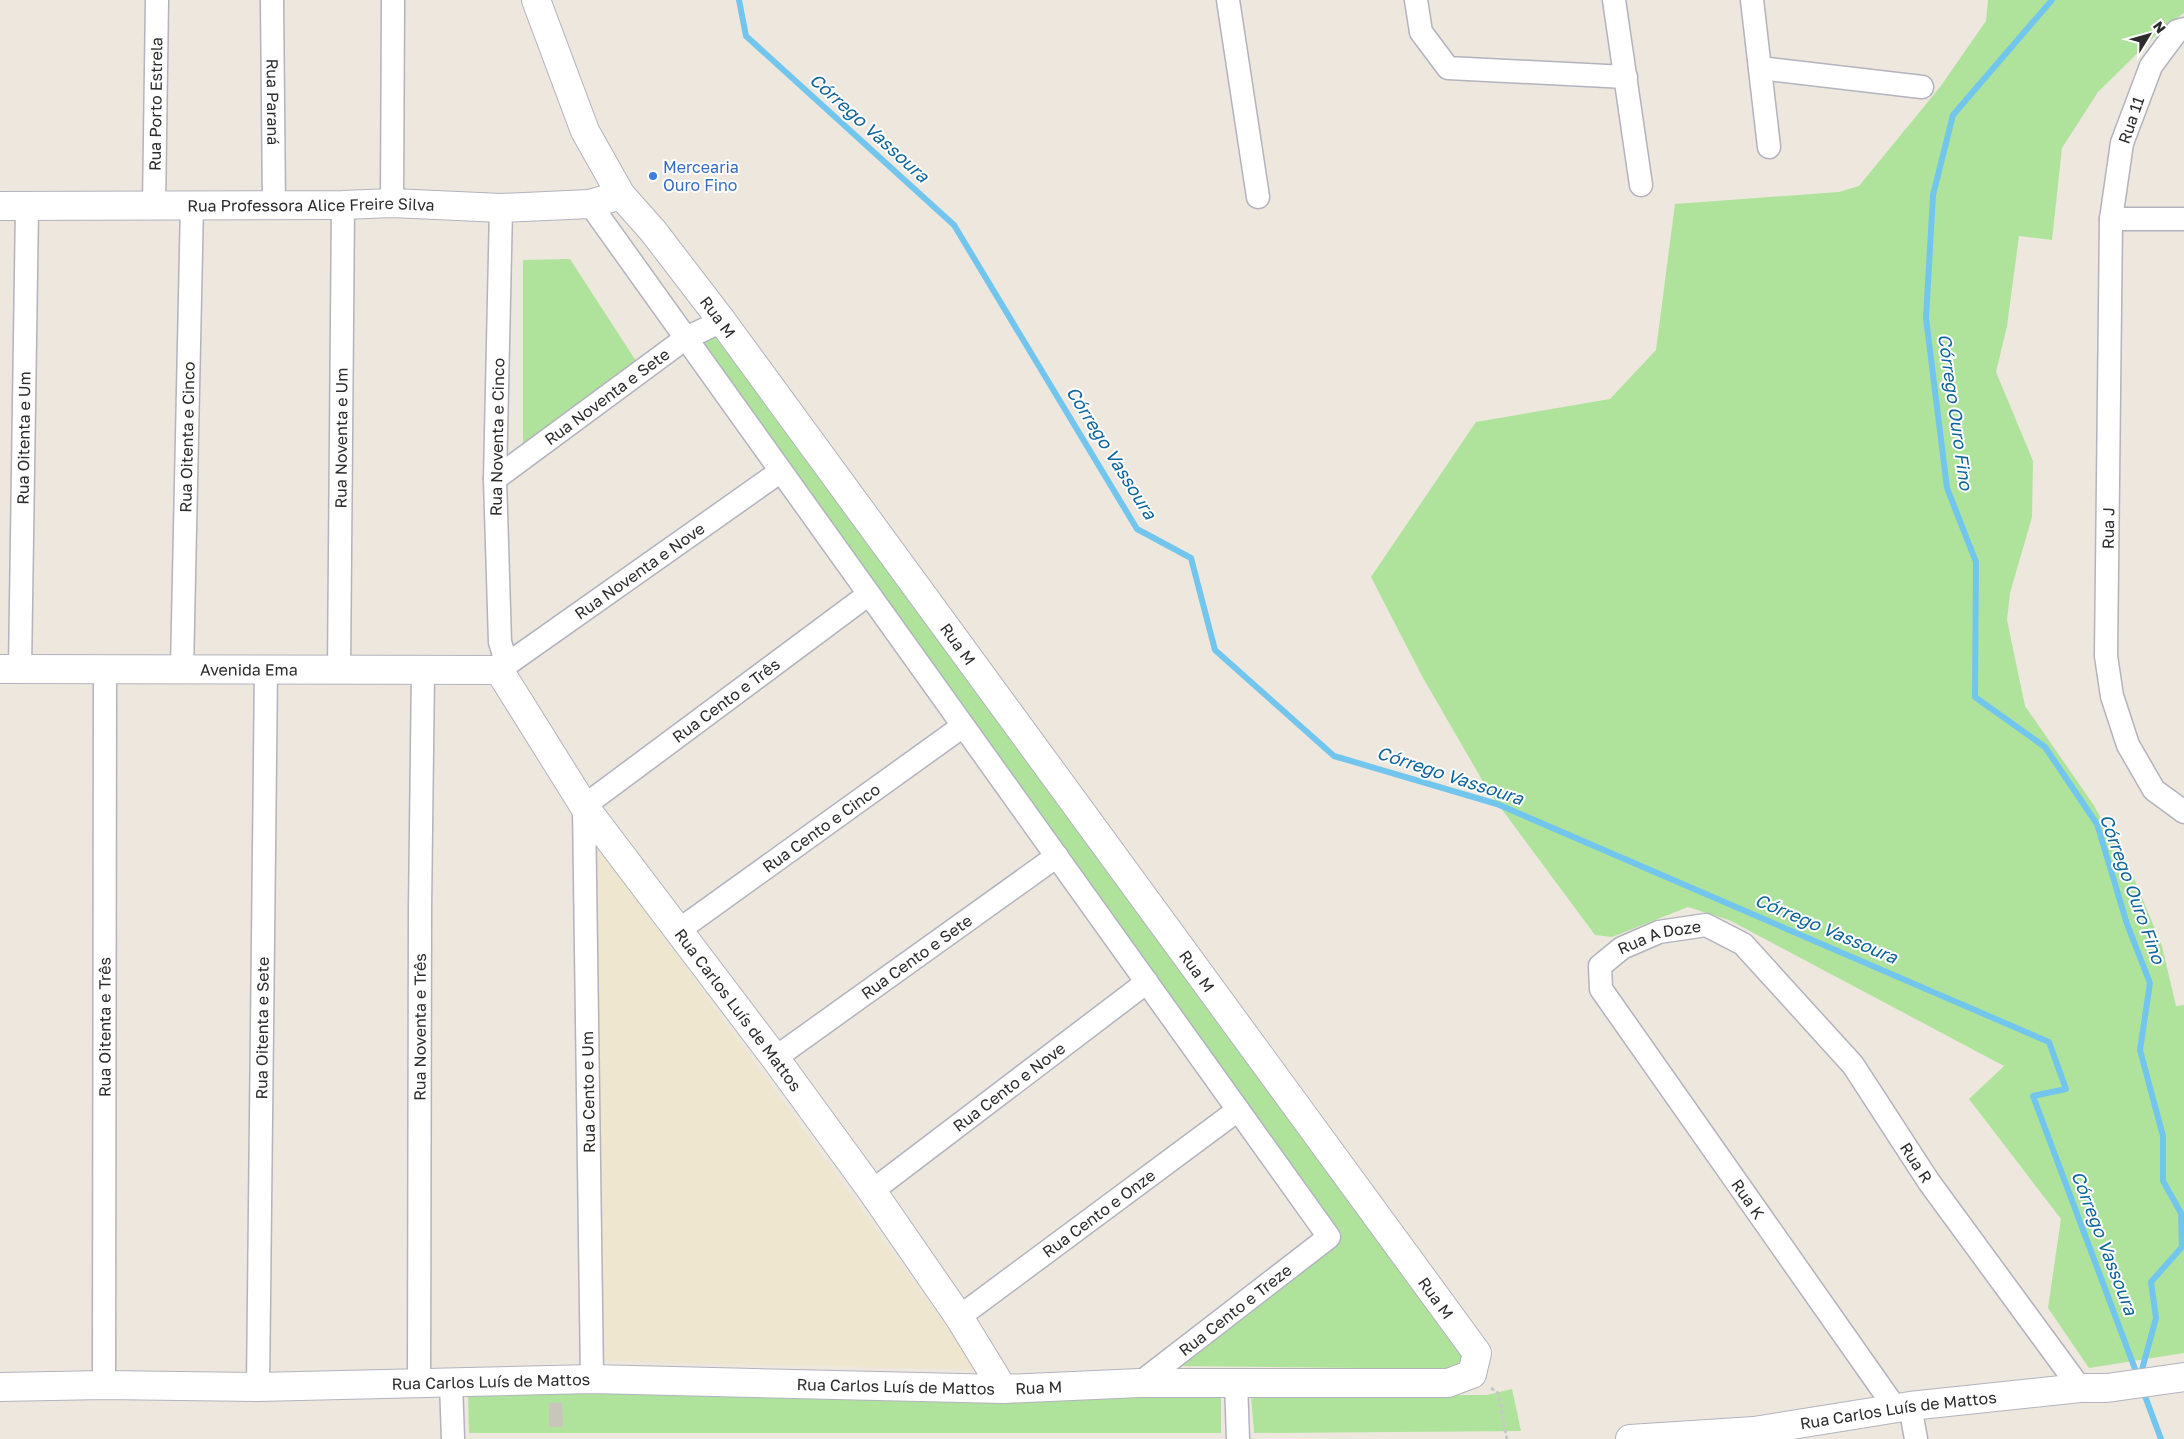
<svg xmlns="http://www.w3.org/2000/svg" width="2184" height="1439" viewBox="0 0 2184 1439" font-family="'Golos Text',sans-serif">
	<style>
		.education { fill: #eee6ce }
		.green { fill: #afe39b }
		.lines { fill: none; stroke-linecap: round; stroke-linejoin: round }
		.stream { stroke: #72c6ee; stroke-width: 6 }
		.building { fill: #c9c5bc }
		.street-casing { stroke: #b2b3bf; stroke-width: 25 }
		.secondary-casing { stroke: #b2b3bf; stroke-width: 30 }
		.path { stroke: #c8c8c8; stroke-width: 3; stroke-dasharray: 4 2.5; stroke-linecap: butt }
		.street { stroke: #fff; stroke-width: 22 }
		.secondary { stroke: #fff; stroke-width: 28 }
		.shop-dot { fill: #3f7fe0; stroke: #fff; stroke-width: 2 }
		.labels { text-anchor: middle; stroke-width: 4; stroke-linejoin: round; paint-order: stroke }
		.street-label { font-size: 16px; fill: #2c2c2c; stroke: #fff }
		.shop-label { font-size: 16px; fill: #366cbe; stroke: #fff; text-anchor: start }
		.water-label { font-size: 18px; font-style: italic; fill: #0e649d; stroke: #fff }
	</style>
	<rect width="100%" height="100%" fill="#ede7de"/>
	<polygon class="education" points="595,848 603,854 978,1370 603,1361"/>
	<g class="green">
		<polygon points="1988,0 2184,0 2184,13 2163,28 2098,92 2062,148 2052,240 2019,236 2007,326 1996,372 2033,461 2032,517 2010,593 2007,620 2025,706 2093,804 2130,869 2162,946 2176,1006 2184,1005 2184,1353 2089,1368 2048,1308 2061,1219 1969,1099 2004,1066 1729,920 1688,907 1612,937 1595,935 1489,792 1422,676 1371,577 1476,422 1610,399 1656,350 1675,204 1839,192 1859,186 1940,87 1986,21"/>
		<polygon points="570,259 636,361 523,446 523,260"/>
		<polygon points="719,332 1468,1350 1459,1363 1452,1369 1171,1366 1340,1241 696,349"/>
		<polygon points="1512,1389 1521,1431 1254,1433 1251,1396 1487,1395"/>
		<polygon points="468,1391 1221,1391 1221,1433 469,1433"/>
	</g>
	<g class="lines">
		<g class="stream">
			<polyline points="739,0 746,36 954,225 1137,529 1191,558 1215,650 1334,756 1497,804 2049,1042 2066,1089 2033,1096 2138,1377"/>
			<polyline points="2052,0 1953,115 1933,195 1926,318 1947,488 1976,562 1975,697 2045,747 2097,824 2127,924 2150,983 2140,1050 2163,1136 2163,1181 2181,1213 2182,1247 2151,1282 2156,1318 2140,1377"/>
			<polyline points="2142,1388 2161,1439"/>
		</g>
	</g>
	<polygon class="building" points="549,1403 562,1403 563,1427 549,1427"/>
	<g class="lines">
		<g class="street-casing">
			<g id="street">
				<path id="s1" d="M 272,0 L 274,206"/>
				<polyline points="1228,0 1258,197"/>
				<polyline points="1416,0 1421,32 1448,68 1626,77"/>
				<polyline points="1614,0 1641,185"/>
				<polyline points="1752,0 1769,147"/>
				<polyline points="2184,29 2177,31 2151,66 2122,143 2111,219 2106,656 2112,696 2128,745 2154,790 2184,812"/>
				<polyline points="1760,68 1922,87"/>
				<polyline points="392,203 393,0"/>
				<polyline points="590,204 1329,1237 1140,1383"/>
				<path id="s2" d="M 154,206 L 157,0"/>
				<polyline points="501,208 495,479 500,642 507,665"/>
				<polyline points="2111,219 2184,219"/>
				<path id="s3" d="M 495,479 L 686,338 L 722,321"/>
				<path id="s4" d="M 20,669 L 27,207"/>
				<path id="s5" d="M 182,669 L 192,204"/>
				<path id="s6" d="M 339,670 L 343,205"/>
				<path id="s7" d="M 499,670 L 781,471"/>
				<path id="s8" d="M 679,930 L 963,726"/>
				<path id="s9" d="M 775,1058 L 1057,856"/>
				<path id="s10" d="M 872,1191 L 1147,982"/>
				<path id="s11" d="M 959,1317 L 1238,1110"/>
				<path id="s12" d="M 592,1379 L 584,806 L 869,594"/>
				<polyline points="1236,1382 1238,1439"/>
				<path id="s13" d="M 419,1383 L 420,910 L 423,670"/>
				<polyline points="451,1383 453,1439"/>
				<path id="s14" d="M 104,1385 L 105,669"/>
				<path id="s15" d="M 258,1387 L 266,670"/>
				<polyline points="1910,1406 1916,1439"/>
				<path id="s16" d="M 1896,1409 L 1601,989 L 1600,966 L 1622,948 L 1659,932 L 1706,925 L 1743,944 L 1853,1065 L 1929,1182 L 2080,1388"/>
			</g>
		</g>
		<g class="secondary-casing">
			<g id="secondary">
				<path id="s17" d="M 0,206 L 343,205 L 392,203 L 501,208 L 590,204 L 621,195"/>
				<path id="s18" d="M 0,669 L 499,670 L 584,806 L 775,1058 L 872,1191 L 959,1317 L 1003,1389"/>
				<path id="s19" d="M 0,1387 L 104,1385 L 258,1387 L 592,1379 L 1003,1389 L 1140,1383 L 1448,1383 L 1472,1374 L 1477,1353 L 722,321 L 653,231 L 621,195 L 585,131 L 536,0"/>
				<path id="s20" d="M 1630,1439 L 1754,1431 L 1910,1406 L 2080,1388 L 2107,1388 L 2184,1377"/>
			</g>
		</g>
		<polyline class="path" points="1491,1388 1498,1393 1507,1439"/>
		<use href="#street" class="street"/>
		<use href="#secondary" class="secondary"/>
	</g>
	<circle class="shop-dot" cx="653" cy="176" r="5"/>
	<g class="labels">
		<g class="street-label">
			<text dy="6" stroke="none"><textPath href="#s2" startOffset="102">Rua Porto Estrela</textPath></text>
			<text dy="6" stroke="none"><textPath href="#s1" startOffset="102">Rua Paraná</textPath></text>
			<text transform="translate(2131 120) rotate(-71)" y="6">Rua 11</text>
			<text dy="6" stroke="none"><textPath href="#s17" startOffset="311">Rua Professora Alice Freire Silva</textPath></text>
			<text transform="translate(718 317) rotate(53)" y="6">Rua M</text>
			<text dy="6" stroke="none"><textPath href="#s3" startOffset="139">Rua Noventa e Sete</textPath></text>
			<text dy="6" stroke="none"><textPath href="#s5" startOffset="232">Rua Oitenta e Cinco</textPath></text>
			<text transform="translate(497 437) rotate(-89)" y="6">Rua Noventa e Cinco</text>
			<text dy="6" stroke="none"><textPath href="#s4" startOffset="231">Rua Oitenta e Um</textPath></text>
			<text dy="6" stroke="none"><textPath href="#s6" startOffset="232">Rua Noventa e Um</textPath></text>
			<text transform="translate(2108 528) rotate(-89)" y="6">Rua J</text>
			<text dy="6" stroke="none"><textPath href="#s7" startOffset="172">Rua Noventa e Nove</textPath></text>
			<text transform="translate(958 644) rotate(54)" y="6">Rua M</text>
			<text dy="6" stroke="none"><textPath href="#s18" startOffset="249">Avenida Ema</textPath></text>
			<text dy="6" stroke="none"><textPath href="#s12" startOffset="750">Rua Cento e Três</textPath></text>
			<text dy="6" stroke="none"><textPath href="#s8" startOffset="175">Rua Cento e Cinco</textPath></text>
			<text dy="6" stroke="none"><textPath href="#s16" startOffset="604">Rua A Doze</textPath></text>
			<text dy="6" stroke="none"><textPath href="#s9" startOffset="174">Rua Cento e Sete</textPath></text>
			<text transform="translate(1197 971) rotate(54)" y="6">Rua M</text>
			<text dy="6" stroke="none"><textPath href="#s18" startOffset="915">Rua Carlos Luís de Mattos</textPath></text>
			<text dy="6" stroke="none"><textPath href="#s13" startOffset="356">Rua Noventa e Três</textPath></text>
			<text dy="6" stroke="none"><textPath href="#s14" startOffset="358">Rua Oitenta e Três</textPath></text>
			<text dy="6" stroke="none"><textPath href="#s15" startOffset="359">Rua Oitenta e Sete</textPath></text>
			<text dy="6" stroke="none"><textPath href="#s10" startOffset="172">Rua Cento e Nove</textPath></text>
			<text transform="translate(588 1092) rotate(-91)" y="6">Rua Cento e Um</text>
			<text dy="6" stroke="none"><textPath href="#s16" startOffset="974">Rua R</textPath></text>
			<text transform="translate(1748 1199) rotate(55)" y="6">Rua K</text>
			<text dy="6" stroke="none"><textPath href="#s11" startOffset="174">Rua Cento e Onze</textPath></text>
			<text transform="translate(1436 1298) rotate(54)" y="6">Rua M</text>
			<text transform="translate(1235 1310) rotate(-38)" y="6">Rua Cento e Treze</text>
			<text dy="6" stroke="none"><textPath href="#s19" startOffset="491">Rua Carlos Luís de Mattos</textPath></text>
			<text dy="6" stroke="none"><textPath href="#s19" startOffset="896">Rua Carlos Luís de Mattos</textPath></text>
			<text dy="6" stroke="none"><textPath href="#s19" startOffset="1039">Rua M</textPath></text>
			<text dy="6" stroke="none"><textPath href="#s20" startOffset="270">Rua Carlos Luís de Mattos</textPath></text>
		</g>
		<g class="shop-label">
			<text x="663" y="173">Mercearia<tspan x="663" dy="18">Ouro Fino</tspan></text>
		</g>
		<g class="water-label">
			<text transform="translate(869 128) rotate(42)" y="6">Córrego Vassoura</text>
			<text transform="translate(1955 412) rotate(82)" y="6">Córrego Ouro Fino</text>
			<text transform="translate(1111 453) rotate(58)" y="6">Córrego Vassoura</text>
			<text transform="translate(1450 776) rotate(18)" y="6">Córrego Vassoura</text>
			<text transform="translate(2132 889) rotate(70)" y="6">Córrego Ouro Fino</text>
			<text transform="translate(1826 929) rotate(23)" y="6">Córrego Vassoura</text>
			<text transform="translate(2104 1243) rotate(69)" y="6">Córrego Vassoura</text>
		</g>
	</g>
	<g transform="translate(2149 35) rotate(53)" stroke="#ffffff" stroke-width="4" paint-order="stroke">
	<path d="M0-4L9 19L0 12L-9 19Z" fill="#2c2c2c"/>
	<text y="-8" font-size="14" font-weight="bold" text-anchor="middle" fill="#2c2c2c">N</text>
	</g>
</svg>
